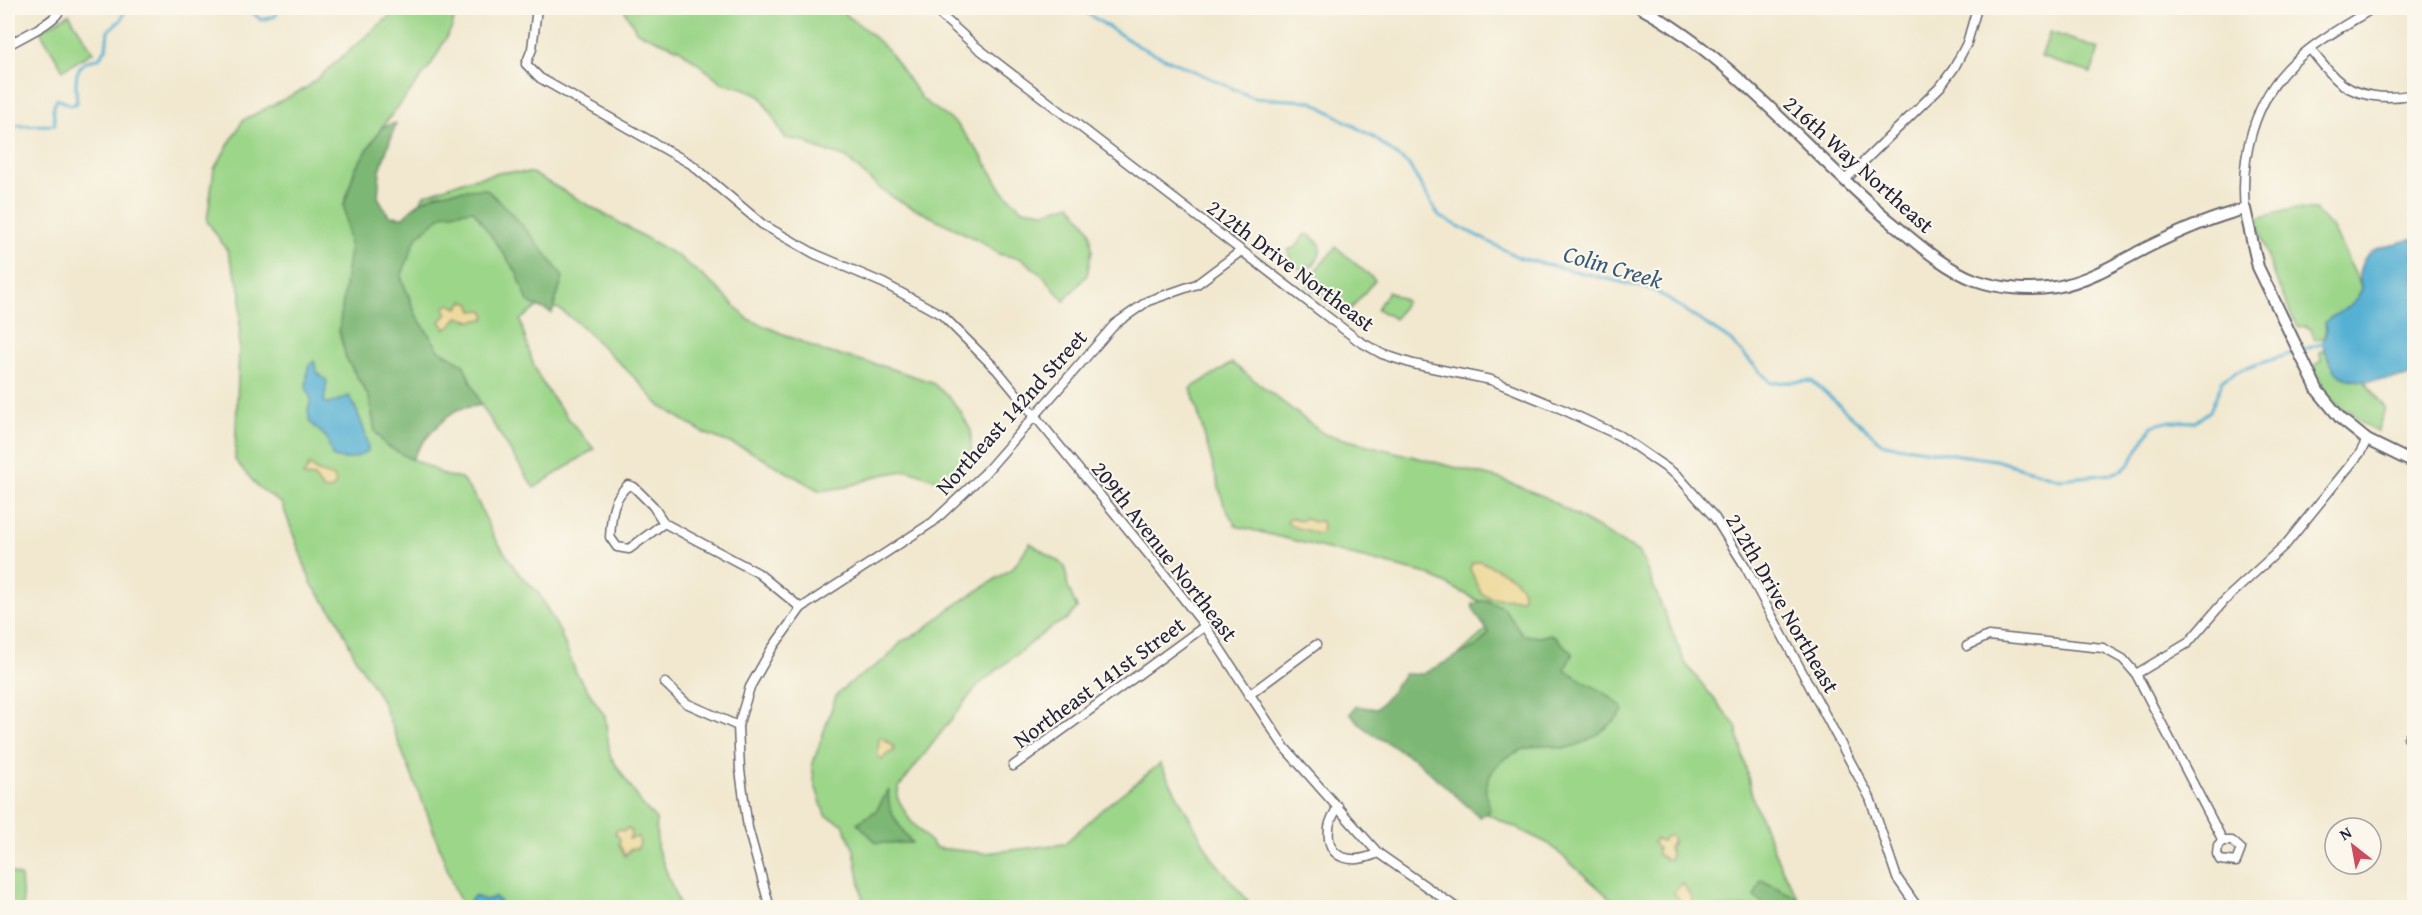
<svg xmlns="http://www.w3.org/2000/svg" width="2422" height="915" viewBox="0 0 2422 915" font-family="'Gentium Book Plus',serif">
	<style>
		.green { fill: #9cd689; stroke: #5f7c62; stroke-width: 1.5 }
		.forest { fill: #7db775; stroke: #506c58; stroke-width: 1.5 }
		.sand { fill: #eeda9e; stroke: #887e6c; stroke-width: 1.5 }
		.water { fill: #55b0d3; stroke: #3c6987; stroke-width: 1.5 }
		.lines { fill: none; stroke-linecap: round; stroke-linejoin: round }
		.stream { stroke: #55b0d3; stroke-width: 3 }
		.minor-casing { stroke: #6a676f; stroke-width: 11 }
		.tertiary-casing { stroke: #6a676f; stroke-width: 14 }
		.minor { stroke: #fff; stroke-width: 8 }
		.tertiary { stroke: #fff; stroke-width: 10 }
		.labels { text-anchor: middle; stroke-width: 4.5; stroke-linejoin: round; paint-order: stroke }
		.street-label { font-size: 22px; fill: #22223b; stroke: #fbf7ec }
		.water-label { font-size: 24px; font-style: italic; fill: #365b78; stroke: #fbf7ec }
	</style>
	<rect width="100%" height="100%" fill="#fbf7ec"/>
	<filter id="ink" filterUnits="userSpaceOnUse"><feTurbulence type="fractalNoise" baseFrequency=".0167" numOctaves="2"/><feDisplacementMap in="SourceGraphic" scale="12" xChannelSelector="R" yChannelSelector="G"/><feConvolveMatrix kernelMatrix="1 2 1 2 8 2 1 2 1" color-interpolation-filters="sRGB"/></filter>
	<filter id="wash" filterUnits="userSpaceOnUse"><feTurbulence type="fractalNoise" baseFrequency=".008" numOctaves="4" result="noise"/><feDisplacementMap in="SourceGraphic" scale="24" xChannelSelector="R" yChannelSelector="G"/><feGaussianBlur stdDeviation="1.35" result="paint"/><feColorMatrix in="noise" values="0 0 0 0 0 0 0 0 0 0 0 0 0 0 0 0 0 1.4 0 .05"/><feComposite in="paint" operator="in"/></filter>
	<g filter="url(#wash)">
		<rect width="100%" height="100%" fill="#f1e8cf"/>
		<g class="green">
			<polygon points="399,8 457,8 452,27 431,65 382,127 355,169 344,205 350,250 339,331 346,358 369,397 375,431 385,445 447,476 461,478 477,500 494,537 519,574 538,592 560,632 576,673 605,716 610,756 642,804 656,819 657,847 680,907 464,907 455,891 429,818 381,699 356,659 337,618 312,585 282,504 257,486 235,460 241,292 227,250 207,221 214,169 243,120 306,88"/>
			<polygon points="623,8 837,8 865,29 888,50 922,99 957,124 981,155 1002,190 1022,209 1045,212 1071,204 1090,230 1092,250 1087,275 1064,301 1044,277 1022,259 999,254 978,240 899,201 879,188 845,157 818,149 804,141 785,138 761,97 744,88 724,84 679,49 637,32"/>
			<polygon points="69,14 93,52 63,70 40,31"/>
			<polygon points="2050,32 2099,49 2091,73 2041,57"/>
			<path d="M 504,172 L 532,173 L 678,256 L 716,287 L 748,319 L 823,351 L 886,367 L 931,382 L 949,397 L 960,411 L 971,431 L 971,455 L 950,476 L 937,480 L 909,470 L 881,475 L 846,487 L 820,491 L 748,450 L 704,433 L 660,406 L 636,379 L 579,324 L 559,309 L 540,305 L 520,320 C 526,340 531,364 542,382 C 556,406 576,427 594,449 L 534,488 L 481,405 L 463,364 L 439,350 L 416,315 L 401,277 L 403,234 L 424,195 L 463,181 Z"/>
			<path d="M 2293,209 L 2315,210 L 2333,229 L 2362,288 C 2356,305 2344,311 2328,319 L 2324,337 L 2315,340 L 2311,329 L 2305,326 L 2298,327 C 2278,290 2267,259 2257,218 Z"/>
			<path d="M 1304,235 L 1309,235 L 1320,244 C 1325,264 1293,286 1288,250 L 1296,247 Z"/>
			<polygon points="1336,247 1375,280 1345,316 1305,283"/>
			<polygon points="1388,291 1406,301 1395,319 1377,309"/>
			<path d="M 2325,350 C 2335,374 2339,378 2364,381 L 2385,408 L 2377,432 L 2363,424 L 2349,410 L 2345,412 L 2329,396 L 2312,367 L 2321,361 L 2320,352 Z"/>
			<polygon points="1232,363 1324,434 1501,479 1545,497 1640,553 1685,663 1736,726 1753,799 1780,865 1803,907 1620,907 1549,844 1483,812 1435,676 1504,614 1427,574 1236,526 1224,505 1191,388"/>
			<polygon points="1030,543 1065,566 1068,587 1077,608 1069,618 1050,628 977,686 899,787 897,797 910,820 936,848 986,853 1064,844 1106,806 1160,764 1212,858 1253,907 864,907 854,850 843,824 825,815 815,785 812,766 836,696 847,685 887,658 902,641 921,632 949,609 1013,568"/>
			<polygon points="8,871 21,877 23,907 8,907"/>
		</g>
		<g class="forest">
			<path d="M 396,123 L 380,170 L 378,197 L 389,216 L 403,217 C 430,189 448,191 486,189 C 516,215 540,245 563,277 L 552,313 L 528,302 L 517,273 L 473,210 L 444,214 L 416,238 L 401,277 L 416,315 L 439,350 L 463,364 L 481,405 C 474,407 464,407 457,410 C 445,416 416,447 412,460 L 385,445 L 375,431 L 369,397 L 346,358 L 339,330 L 350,250 L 344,205 L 355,169 L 382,127 Z"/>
			<path d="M 1485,600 L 1503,607 L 1523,635 L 1539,637 L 1551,634 L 1573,653 L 1565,669 C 1585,685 1608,690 1624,710 C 1610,727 1588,744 1566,748 C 1558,749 1550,744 1543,745 C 1518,748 1486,763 1486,792 C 1486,797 1489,804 1490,810 L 1480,817 L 1416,760 L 1369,732 L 1350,714 L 1356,706 L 1376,709 L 1390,694 L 1404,674 L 1423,674 L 1478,645 L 1489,633 C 1484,623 1474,616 1472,604 Z"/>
			<path d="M 889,789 C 885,809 900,827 912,843 L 877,843 L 857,823 L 876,811 Z"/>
			<polygon points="1761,880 1796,897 1799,907 1768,907 1754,897"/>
		</g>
		<g class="sand">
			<polygon points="463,301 470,303 473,311 483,310 486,316 484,319 471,321 458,317 450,327 445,329 440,321 447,314 444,308 449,304 458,308"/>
			<polygon points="310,465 316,471 334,477 336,484 331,490 323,489 314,477 303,476"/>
			<path d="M 1293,518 L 1301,521 L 1305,518 L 1313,522 L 1321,521 L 1323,524 L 1322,532 L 1316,534 C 1306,528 1296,530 1287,523 L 1288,519 Z"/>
			<path d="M 1480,561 C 1492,568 1530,579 1522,599 L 1491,598 L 1481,593 L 1470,569 L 1472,563 Z"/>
			<polygon points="879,738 882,738 893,746 894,751 887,754 882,760 878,756"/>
			<polygon points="628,828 632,832 629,839 638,837 640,843 638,848 631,849 625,856 619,844 620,839 615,833 618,829 623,831"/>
			<polygon points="1666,836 1671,836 1673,841 1669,848 1671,854 1670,859 1665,859 1657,854 1658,849 1653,842 1656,839 1662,841"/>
			<polygon points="1683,883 1692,899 1691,907 1678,907 1681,901 1673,892"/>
		</g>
		<g class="water">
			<path d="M 2414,238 L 2414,376 C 2394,377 2352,388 2337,373 C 2330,365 2326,353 2322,343 L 2326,332 L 2325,322 C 2340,310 2355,308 2362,288 C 2359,281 2358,276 2360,269 C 2367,242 2392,247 2414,238 Z"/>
			<path d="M 314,361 L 317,372 L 327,381 L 324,401 L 329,404 L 349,396 C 357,409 368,436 368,451 C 356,459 345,462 332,456 L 327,438 L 310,422 L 308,411 L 311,399 L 306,387 L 308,367 Z"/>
			<polygon points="474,896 486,900 495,897 499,900 499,907 469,907 469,903"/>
		</g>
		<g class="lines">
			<g class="stream">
				<polyline points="175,8 188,8"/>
				<polyline points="252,8 250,10 261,20 275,16 279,8"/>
				<polyline points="1079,8 1138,46 1254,98 1311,101 1373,137 1409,165 1439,216 1520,258 1654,290 1730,340 1771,383 1812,381 1883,444 1995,460 2060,479 2111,474 2123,470 2130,463 2152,426 2170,421 2195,422 2210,411 2223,380 2237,371 2295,352"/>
				<path d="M 8,128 L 10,126 L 55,125 L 53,108 L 57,99 L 71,105 L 77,103 C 75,82 72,61 98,59 L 106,49 L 108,31 L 121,20 L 126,8"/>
				<polyline points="2302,350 2324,343"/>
			</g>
		</g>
	</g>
	<g filter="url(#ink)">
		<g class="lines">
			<g class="minor-casing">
				<g id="minor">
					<polyline points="537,8 532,49 526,64 540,78 691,164 762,224 815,254 883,283 942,315 997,370 1154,561 1205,626 1285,748 1378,853 1457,908"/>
					<polyline points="933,8 974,45 1359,341 1382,354 1413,364 1491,380 1564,410 1620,436 1678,476 1715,518 1745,566 1870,798 1897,878 1918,908"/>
					<path d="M 8,45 C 21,37 57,22 61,8"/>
					<path d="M 2310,49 C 2318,59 2326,69 2335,78 C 2355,98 2389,100 2414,94"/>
					<polyline points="1845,180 1940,87 1954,68 1967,43 1977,8"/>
					<path d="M 2245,209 C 2240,157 2254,100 2293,63 C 2316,41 2346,25 2373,8"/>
					<path d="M 664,523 L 629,549 L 617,547 L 610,537 C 612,515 611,501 628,485 L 634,487 L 653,506 L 664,523 L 758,573 L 801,608"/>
					<polyline points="1967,646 1988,636 2103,648 2123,659 2136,674 2223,841 2218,845 2217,854 2220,860 2236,862 2241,849 2232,841 2223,841"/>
					<polyline points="2136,674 2188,643 2225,600 2287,543 2360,453 2367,440"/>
					<polyline points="665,683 686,703 738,726"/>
					<polyline points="1249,695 1316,645"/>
					<polyline points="2408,738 2414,730"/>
					<polyline points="1013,766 1205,626"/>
					<path d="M 1338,806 C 1335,813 1329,821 1329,828 C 1325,862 1355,864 1378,853"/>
					<polyline points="770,908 748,828 740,770 738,726 750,687 771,650 801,608 933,522 984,474 1115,324 1148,301 1197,284 1241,251"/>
				</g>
			</g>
			<g class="tertiary-casing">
				<path id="tertiary" d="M 1641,8 C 1737,59 1811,157 1896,226 C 1920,246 1946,269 1975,280 C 2000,289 2030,291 2056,287 C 2087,281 2116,264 2144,249 C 2176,233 2209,218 2245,209 L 2258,267 L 2318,391 L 2341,419 L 2367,440 L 2414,463"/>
			</g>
			<use href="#minor" class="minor"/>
			<use href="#tertiary" class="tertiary"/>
		</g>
	</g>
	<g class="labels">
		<g class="street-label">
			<text transform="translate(1859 164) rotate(42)" y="8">216th Way Northeast</text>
			<text transform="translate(1291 265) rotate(37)" y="8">212th Drive Northeast</text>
			<text transform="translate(1011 412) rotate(-48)" y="8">Northeast 142nd Street</text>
			<text transform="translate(1165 551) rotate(52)" y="8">209th Avenue Northeast</text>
			<text transform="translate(1783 603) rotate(60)" y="8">212th Drive Northeast</text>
			<text transform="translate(1099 682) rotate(-36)" y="8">Northeast 141st Street</text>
		</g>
		<g class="water-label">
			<text transform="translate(1613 267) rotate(16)" y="8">Colin Creek</text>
		</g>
	</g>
	<rect width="2422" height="915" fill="none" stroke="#fbf7ec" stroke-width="30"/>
	<g transform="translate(2353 846) rotate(329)"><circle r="28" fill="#fbf7ec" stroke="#a4a2a5" stroke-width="1.5"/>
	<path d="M0-4.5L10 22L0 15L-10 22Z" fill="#d1495b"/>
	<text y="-9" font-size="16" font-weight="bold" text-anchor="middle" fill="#22223b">N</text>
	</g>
</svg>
